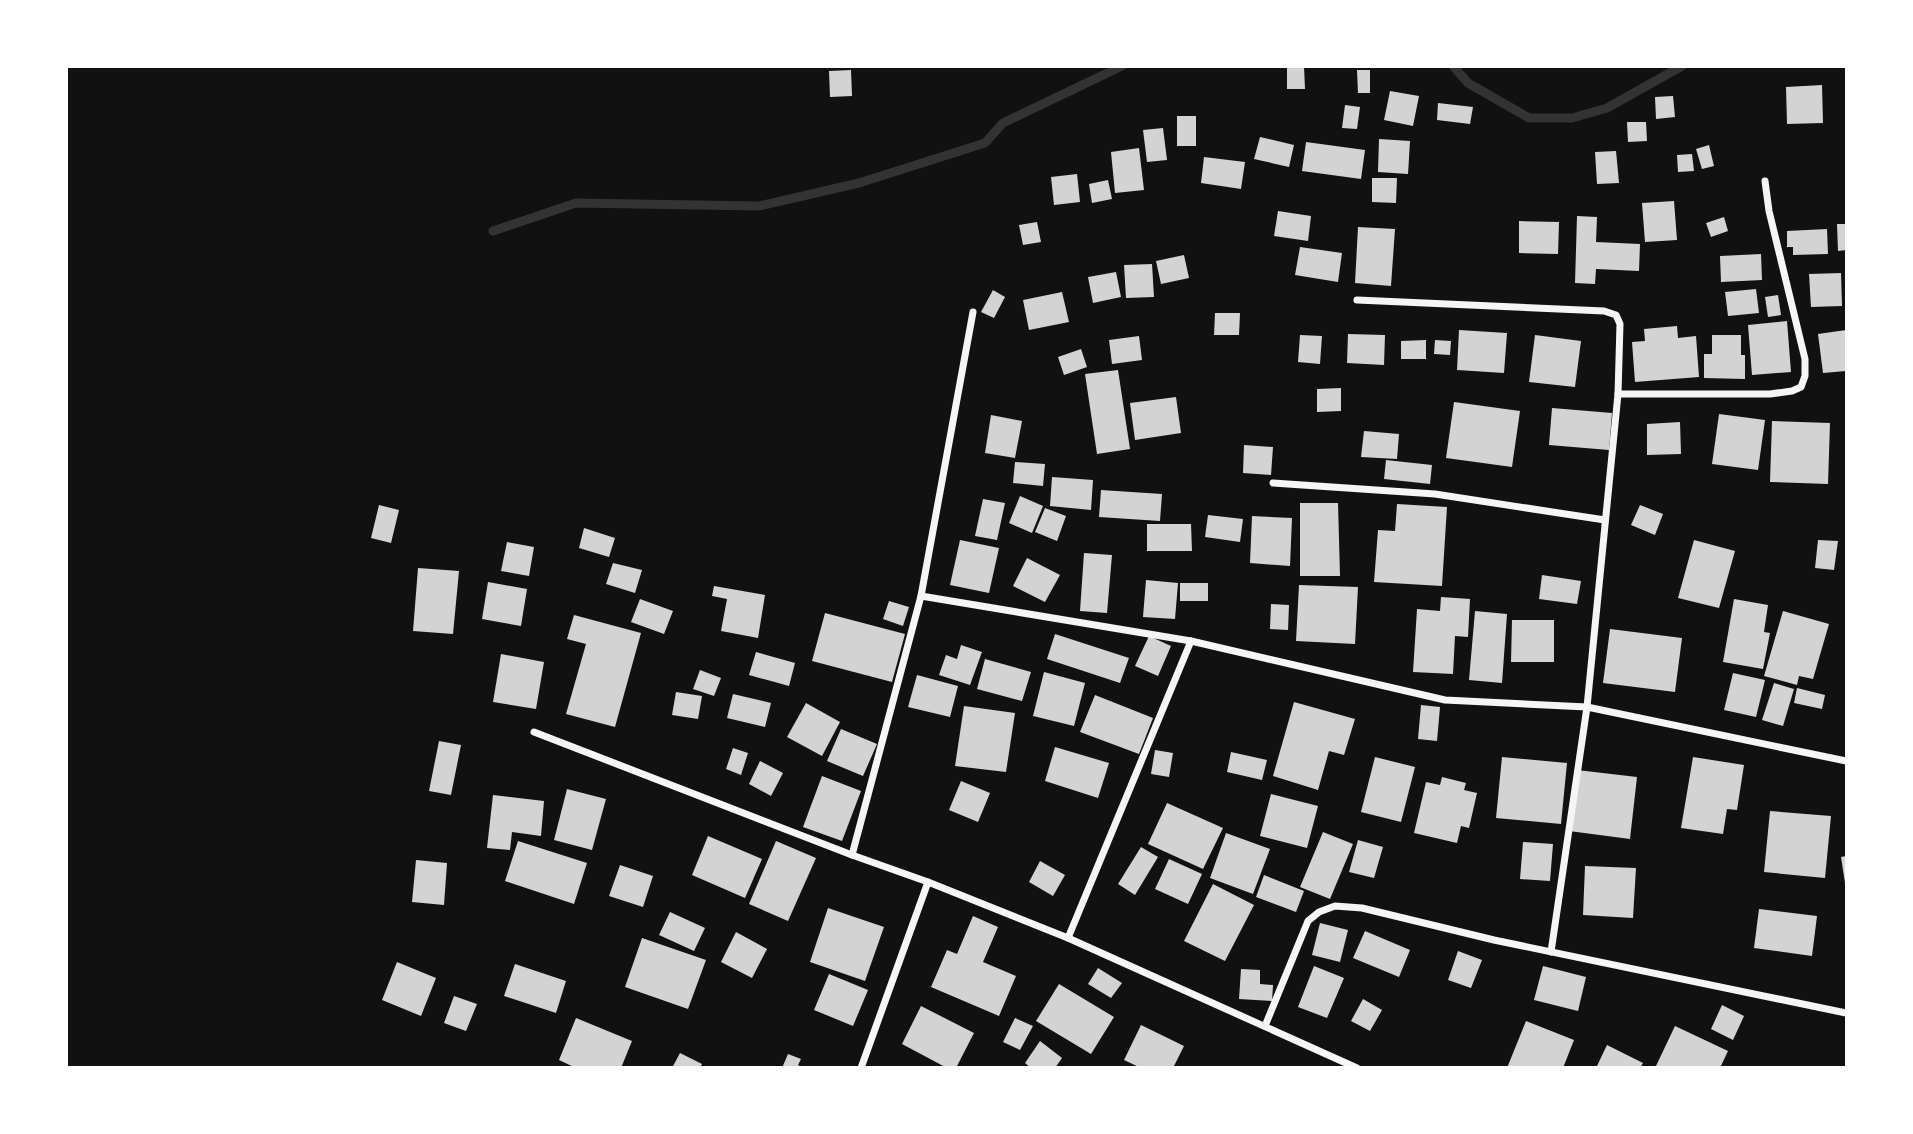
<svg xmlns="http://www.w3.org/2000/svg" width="1913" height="1134" viewBox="0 0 1913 1134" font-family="Quicksand,sans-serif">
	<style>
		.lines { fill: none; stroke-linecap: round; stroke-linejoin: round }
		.stream { stroke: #333; stroke-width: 9 }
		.building { fill: #d3d3d3 }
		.minor { stroke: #f5f5f5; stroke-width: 7 }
	</style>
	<rect width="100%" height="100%" fill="#111"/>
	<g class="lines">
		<g class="stream">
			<polyline points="1453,66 1468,83 1529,118 1572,118 1607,108 1682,66"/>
			<polyline points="493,231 576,203 759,206 859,183 985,143 1003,123 1122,66"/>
		</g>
	</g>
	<g class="building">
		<polygon points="1287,66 1304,66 1305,89 1287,89"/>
		<polygon points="851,70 852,96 830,97 829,71"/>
		<polygon points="1357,70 1370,70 1370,93 1358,93"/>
		<polygon points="1822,85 1823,123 1787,124 1786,87"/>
		<polygon points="1390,91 1419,96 1413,126 1384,120"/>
		<polygon points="1673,96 1675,117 1656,119 1655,97"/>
		<polygon points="1438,103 1473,107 1470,124 1437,120"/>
		<polygon points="1345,105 1360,107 1357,129 1342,128"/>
		<rect x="1177" y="116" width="19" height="30"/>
		<polygon points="1627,122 1646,122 1647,141 1628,142"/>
		<polygon points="1163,128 1167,160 1147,162 1143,130"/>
		<polygon points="1260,137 1294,145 1289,167 1254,159"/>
		<polygon points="1379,139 1410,141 1408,174 1378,172"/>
		<polygon points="1306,142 1365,150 1361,179 1302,171"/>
		<polygon points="1709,145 1714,166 1702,169 1696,149"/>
		<polygon points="1139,148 1144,190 1115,193 1111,152"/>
		<polygon points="1616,151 1619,183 1597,184 1595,152"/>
		<polygon points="1692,154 1694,171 1678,172 1677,155"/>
		<polygon points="1204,157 1245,162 1241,189 1201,183"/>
		<polygon points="1077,174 1080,202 1054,205 1051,177"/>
		<polygon points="1372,178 1397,178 1396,203 1372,202"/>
		<polygon points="1108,180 1112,199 1092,203 1089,184"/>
		<polygon points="1674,201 1677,240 1645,242 1642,203"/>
		<polygon points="1278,211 1311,216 1308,241 1274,236"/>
		<polygon points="1577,216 1597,217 1596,242 1640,244 1639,271 1596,269 1595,284 1575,283"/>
		<polygon points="1724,217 1728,231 1711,237 1706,223"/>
		<polygon points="1519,221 1559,222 1558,254 1519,253"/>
		<polygon points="1037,222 1041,242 1023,245 1019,225"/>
		<polygon points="1837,224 1846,224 1846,250 1838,251"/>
		<polygon points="1358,227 1395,229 1391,286 1355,283"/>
		<polygon points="1827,229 1828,254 1793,255 1793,247 1787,247 1787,231"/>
		<polygon points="1300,247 1342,253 1338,282 1295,275"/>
		<polygon points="1761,254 1762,280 1721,282 1720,256"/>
		<polygon points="1184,255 1189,278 1161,284 1156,261"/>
		<polygon points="1152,264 1154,297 1126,298 1124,265"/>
		<polygon points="1116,272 1121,297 1093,303 1088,277"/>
		<polygon points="1841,273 1842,306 1811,307 1809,274"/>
		<polygon points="1756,289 1759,313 1728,316 1725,292"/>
		<polygon points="993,290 1005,297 994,318 981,312"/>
		<polygon points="1062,292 1069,322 1029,330 1023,300"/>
		<polygon points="1778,295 1781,315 1768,317 1765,297"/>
		<polygon points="1215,313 1240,313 1239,335 1214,335"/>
		<polygon points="1787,321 1791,372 1752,375 1748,325"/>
		<polygon points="1677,326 1678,338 1696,336 1699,377 1635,382 1632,342 1645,341 1644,329"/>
		<polygon points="1459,330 1507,333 1504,373 1457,370"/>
		<polygon points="1846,330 1846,371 1823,373 1818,334"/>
		<polygon points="1348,334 1385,335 1384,365 1347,363"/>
		<polygon points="1300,335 1322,336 1320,364 1298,362"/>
		<polygon points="1535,335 1581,341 1575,387 1529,382"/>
		<polygon points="1712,335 1741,335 1741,355 1745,355 1745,379 1704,378 1704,354 1712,354"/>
		<polygon points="1139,336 1142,360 1112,364 1109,340"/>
		<polygon points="1426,340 1426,359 1401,359 1401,341"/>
		<polygon points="1435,340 1451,341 1450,355 1434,354"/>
		<polygon points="1081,349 1087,367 1064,375 1058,357"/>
		<polygon points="1118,370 1130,449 1097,454 1085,374"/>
		<polygon points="1341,388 1341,411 1317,412 1317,389"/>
		<polygon points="1176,397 1181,433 1135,440 1130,403"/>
		<polygon points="1454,402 1520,411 1512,467 1446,458"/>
		<polygon points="1552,408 1612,413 1609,450 1549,445"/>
		<polygon points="1719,414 1765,420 1758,470 1712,464"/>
		<polygon points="991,415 1022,421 1015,458 985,453"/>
		<polygon points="1772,421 1830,423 1828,484 1770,482"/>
		<polygon points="1680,422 1681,454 1647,455 1647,424"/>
		<polygon points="1364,431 1399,434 1397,459 1361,457"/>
		<polygon points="1244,445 1273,447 1271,475 1243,473"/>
		<polygon points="1386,460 1432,465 1430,484 1384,479"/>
		<polygon points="1015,462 1045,464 1043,486 1013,483"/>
		<polygon points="1052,477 1093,480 1091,510 1050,506"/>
		<polygon points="1101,490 1162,494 1160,521 1099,517"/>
		<polygon points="1020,496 1043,506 1032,533 1009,523"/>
		<polygon points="983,499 1005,503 997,540 975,536"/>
		<polygon points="1300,503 1338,503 1340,576 1300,576"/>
		<polygon points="1397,504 1447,507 1442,586 1374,582 1378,530 1395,531"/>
		<polygon points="379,505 399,510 391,543 371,538"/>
		<polygon points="1640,505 1663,514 1655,535 1631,525"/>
		<polygon points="1045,508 1066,516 1057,541 1035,532"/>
		<polygon points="1208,515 1243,519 1240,542 1205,537"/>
		<polygon points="1252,516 1292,518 1290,566 1250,563"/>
		<polygon points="1147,524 1191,524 1192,551 1147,551"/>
		<polygon points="584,528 615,538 609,557 579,548"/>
		<polygon points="960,540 999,548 989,593 950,585"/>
		<polygon points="1694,540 1735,551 1719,608 1678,598"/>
		<polygon points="1818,540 1838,541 1834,570 1815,568"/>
		<polygon points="507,542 534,547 529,576 501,571"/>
		<polygon points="1084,553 1112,555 1107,613 1080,611"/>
		<polygon points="1027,558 1060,575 1045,602 1013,586"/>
		<polygon points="613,563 642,570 635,593 606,584"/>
		<polygon points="418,568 459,571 453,634 413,631"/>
		<polygon points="1542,575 1581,581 1577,604 1539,599"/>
		<polygon points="1146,580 1178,583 1175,619 1143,617"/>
		<polygon points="488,582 527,589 521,626 482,619"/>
		<rect x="1180" y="583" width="28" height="18"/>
		<polygon points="1299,585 1358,587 1355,644 1296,641"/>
		<polygon points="714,586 765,595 758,638 721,631 727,599 712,596"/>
		<polygon points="1441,597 1470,599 1468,637 1455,636 1453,674 1413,672 1417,609 1440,611"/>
		<polygon points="640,599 673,611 664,634 631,622"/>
		<polygon points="1734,599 1768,605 1764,632 1770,633 1763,669 1723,662"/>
		<polygon points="889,601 909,607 903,626 883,619"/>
		<polygon points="1271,604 1289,605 1288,630 1270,629"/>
		<polygon points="1475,611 1507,614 1502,683 1469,680"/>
		<polygon points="1783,611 1829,624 1813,679 1799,676 1797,685 1764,676"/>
		<polygon points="825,613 905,634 892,682 812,661"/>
		<polygon points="574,615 641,633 615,727 566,714 586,644 567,639"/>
		<polygon points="1512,620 1554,620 1554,662 1511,662"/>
		<polygon points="1610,629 1682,638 1675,692 1603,683"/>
		<polygon points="1055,634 1129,658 1120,683 1047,659"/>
		<polygon points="1149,636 1171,646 1158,676 1135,666"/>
		<polygon points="961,645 982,652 970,685 939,675 946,655 957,659"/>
		<polygon points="756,652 795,663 789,686 749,675"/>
		<polygon points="501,654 544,662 536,709 493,702"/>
		<polygon points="985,659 1031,672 1022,701 977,689"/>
		<polygon points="700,670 721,678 714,696 693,689"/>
		<polygon points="1044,672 1085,683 1074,726 1033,716"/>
		<polygon points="1733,673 1765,680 1756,717 1724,710"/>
		<polygon points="917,675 958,686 950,717 908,707"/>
		<polygon points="1774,683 1794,689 1783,726 1762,720"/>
		<polygon points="1797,688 1825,695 1822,709 1794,703"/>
		<polygon points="676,692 702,696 698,719 672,715"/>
		<polygon points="733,694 771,703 765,727 727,718"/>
		<polygon points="1095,695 1153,718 1139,754 1080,732"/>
		<polygon points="1294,702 1355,719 1344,755 1329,751 1318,790 1273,776"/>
		<polygon points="806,703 840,722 822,756 787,737"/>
		<polygon points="1421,705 1440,707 1437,741 1418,739"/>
		<polygon points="964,706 1015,713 1006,772 955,766"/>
		<polygon points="841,729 877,744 863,776 827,761"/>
		<polygon points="439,741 461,745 451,795 429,791"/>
		<polygon points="1055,747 1109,763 1098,798 1045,781"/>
		<polygon points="733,748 748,753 741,775 726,769"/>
		<polygon points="1155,750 1173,753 1169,777 1151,774"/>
		<polygon points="1231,752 1267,760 1262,780 1227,772"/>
		<polygon points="1375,757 1415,767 1401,822 1361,812"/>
		<polygon points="1502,757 1567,763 1561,824 1496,818"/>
		<polygon points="1693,757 1744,765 1737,810 1727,809 1723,834 1681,828"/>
		<polygon points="760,761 783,773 771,796 749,784"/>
		<polygon points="1577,770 1637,777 1630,839 1569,831"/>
		<polygon points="822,776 861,791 842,841 803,827"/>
		<polygon points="1442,777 1466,783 1464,790 1477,793 1469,828 1461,826 1457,843 1414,833 1426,782 1440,785"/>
		<polygon points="961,781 990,793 978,822 949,810"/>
		<polygon points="567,789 606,799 592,850 554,840"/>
		<polygon points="1271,794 1318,806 1307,848 1260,836"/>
		<polygon points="493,795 544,801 541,836 512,832 510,850 487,848"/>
		<polygon points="1167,803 1223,828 1203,869 1148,844"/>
		<polygon points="1770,811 1831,816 1825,878 1764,872"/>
		<polygon points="1323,832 1353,844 1330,899 1300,887"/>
		<polygon points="1226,833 1270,849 1253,894 1210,878"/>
		<polygon points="708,836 762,859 745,898 692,875"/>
		<polygon points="1358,840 1383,847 1374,878 1349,872"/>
		<polygon points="518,841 587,863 574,904 505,881"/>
		<polygon points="776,841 816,858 788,921 749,904"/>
		<polygon points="1523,842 1553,844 1550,881 1520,879"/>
		<polygon points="1141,847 1158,857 1135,895 1118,884"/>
		<polygon points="1846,856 1846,883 1845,883 1841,857"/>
		<polygon points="1169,859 1202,874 1188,904 1155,889"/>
		<polygon points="416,860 447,863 444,905 412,902"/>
		<polygon points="1040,861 1065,875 1053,896 1029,882"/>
		<polygon points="620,865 653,876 643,907 609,896"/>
		<polygon points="1585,866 1636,868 1633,918 1583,915"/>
		<polygon points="1264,875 1304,891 1296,912 1256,897"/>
		<polygon points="1213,884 1254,905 1225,961 1184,941"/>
		<polygon points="828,908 884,927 865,981 810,962"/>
		<polygon points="1759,909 1817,916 1812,956 1754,948"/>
		<polygon points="670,912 705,928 694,951 659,935"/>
		<polygon points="973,916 998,927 983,962 1016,976 999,1016 931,987 947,950 957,954"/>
		<polygon points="1320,923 1348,930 1340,962 1312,955"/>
		<polygon points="1365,931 1410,950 1399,977 1353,958"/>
		<polygon points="736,932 767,949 752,978 721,962"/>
		<polygon points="642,938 706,960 688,1009 625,987"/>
		<polygon points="1458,951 1482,960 1471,988 1448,980"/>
		<polygon points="397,962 436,978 421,1016 382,1000"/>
		<polygon points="515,964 566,981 556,1013 504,996"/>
		<polygon points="1314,966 1344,978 1327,1018 1298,1007"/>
		<polygon points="1543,966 1586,977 1578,1011 1534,1000"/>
		<polygon points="1098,968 1122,983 1111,998 1088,984"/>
		<polygon points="1241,969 1260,970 1260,984 1273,985 1272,1001 1239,999"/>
		<polygon points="829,974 868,990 853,1026 814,1010"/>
		<polygon points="1059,984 1114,1017 1091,1054 1036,1021"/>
		<polygon points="454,996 477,1004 466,1031 444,1023"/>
		<polygon points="1363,999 1382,1010 1370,1031 1351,1021"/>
		<polygon points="1722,1005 1744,1016 1733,1040 1711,1029"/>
		<polygon points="921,1006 974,1033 956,1068 947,1068 902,1044"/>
		<polygon points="576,1018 632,1041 621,1068 576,1068 559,1060"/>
		<polygon points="1015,1018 1033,1026 1020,1050 1003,1042"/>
		<polygon points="1526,1021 1574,1040 1563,1068 1507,1068"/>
		<polygon points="1141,1025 1184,1046 1173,1068 1141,1068 1124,1060"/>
		<polygon points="1675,1026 1728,1051 1720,1068 1655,1068"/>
		<polygon points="1040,1041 1062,1058 1055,1068 1031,1068 1025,1063"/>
		<polygon points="1607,1045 1643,1063 1640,1068 1596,1068"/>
		<polygon points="680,1053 702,1064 700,1068 672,1068"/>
		<polygon points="788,1054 801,1059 798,1065 803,1068 782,1068"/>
	</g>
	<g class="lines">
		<g class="minor">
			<polyline points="1357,300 1604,311 1616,315 1620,324 1618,394 1587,707 1551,952"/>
			<polyline points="1618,394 1770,394 1792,391 1801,387 1805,376 1805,359 1769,211 1765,181"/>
			<polyline points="1273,483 1435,494 1605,520"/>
			<polyline points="921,596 1191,641 1445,700 1587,707 1846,761"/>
			<polyline points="534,732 852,855 928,882 1068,938 1357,1068"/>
			<polyline points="852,855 921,596 973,312"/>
			<polyline points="1068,938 1191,641"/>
			<polyline points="1265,1026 1308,921 1319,912 1335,906 1362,908 1494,940 1846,1013"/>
			<polyline points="861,1068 928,882"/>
		</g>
	</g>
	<rect width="1913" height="1134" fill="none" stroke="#ffffff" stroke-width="136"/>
</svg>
